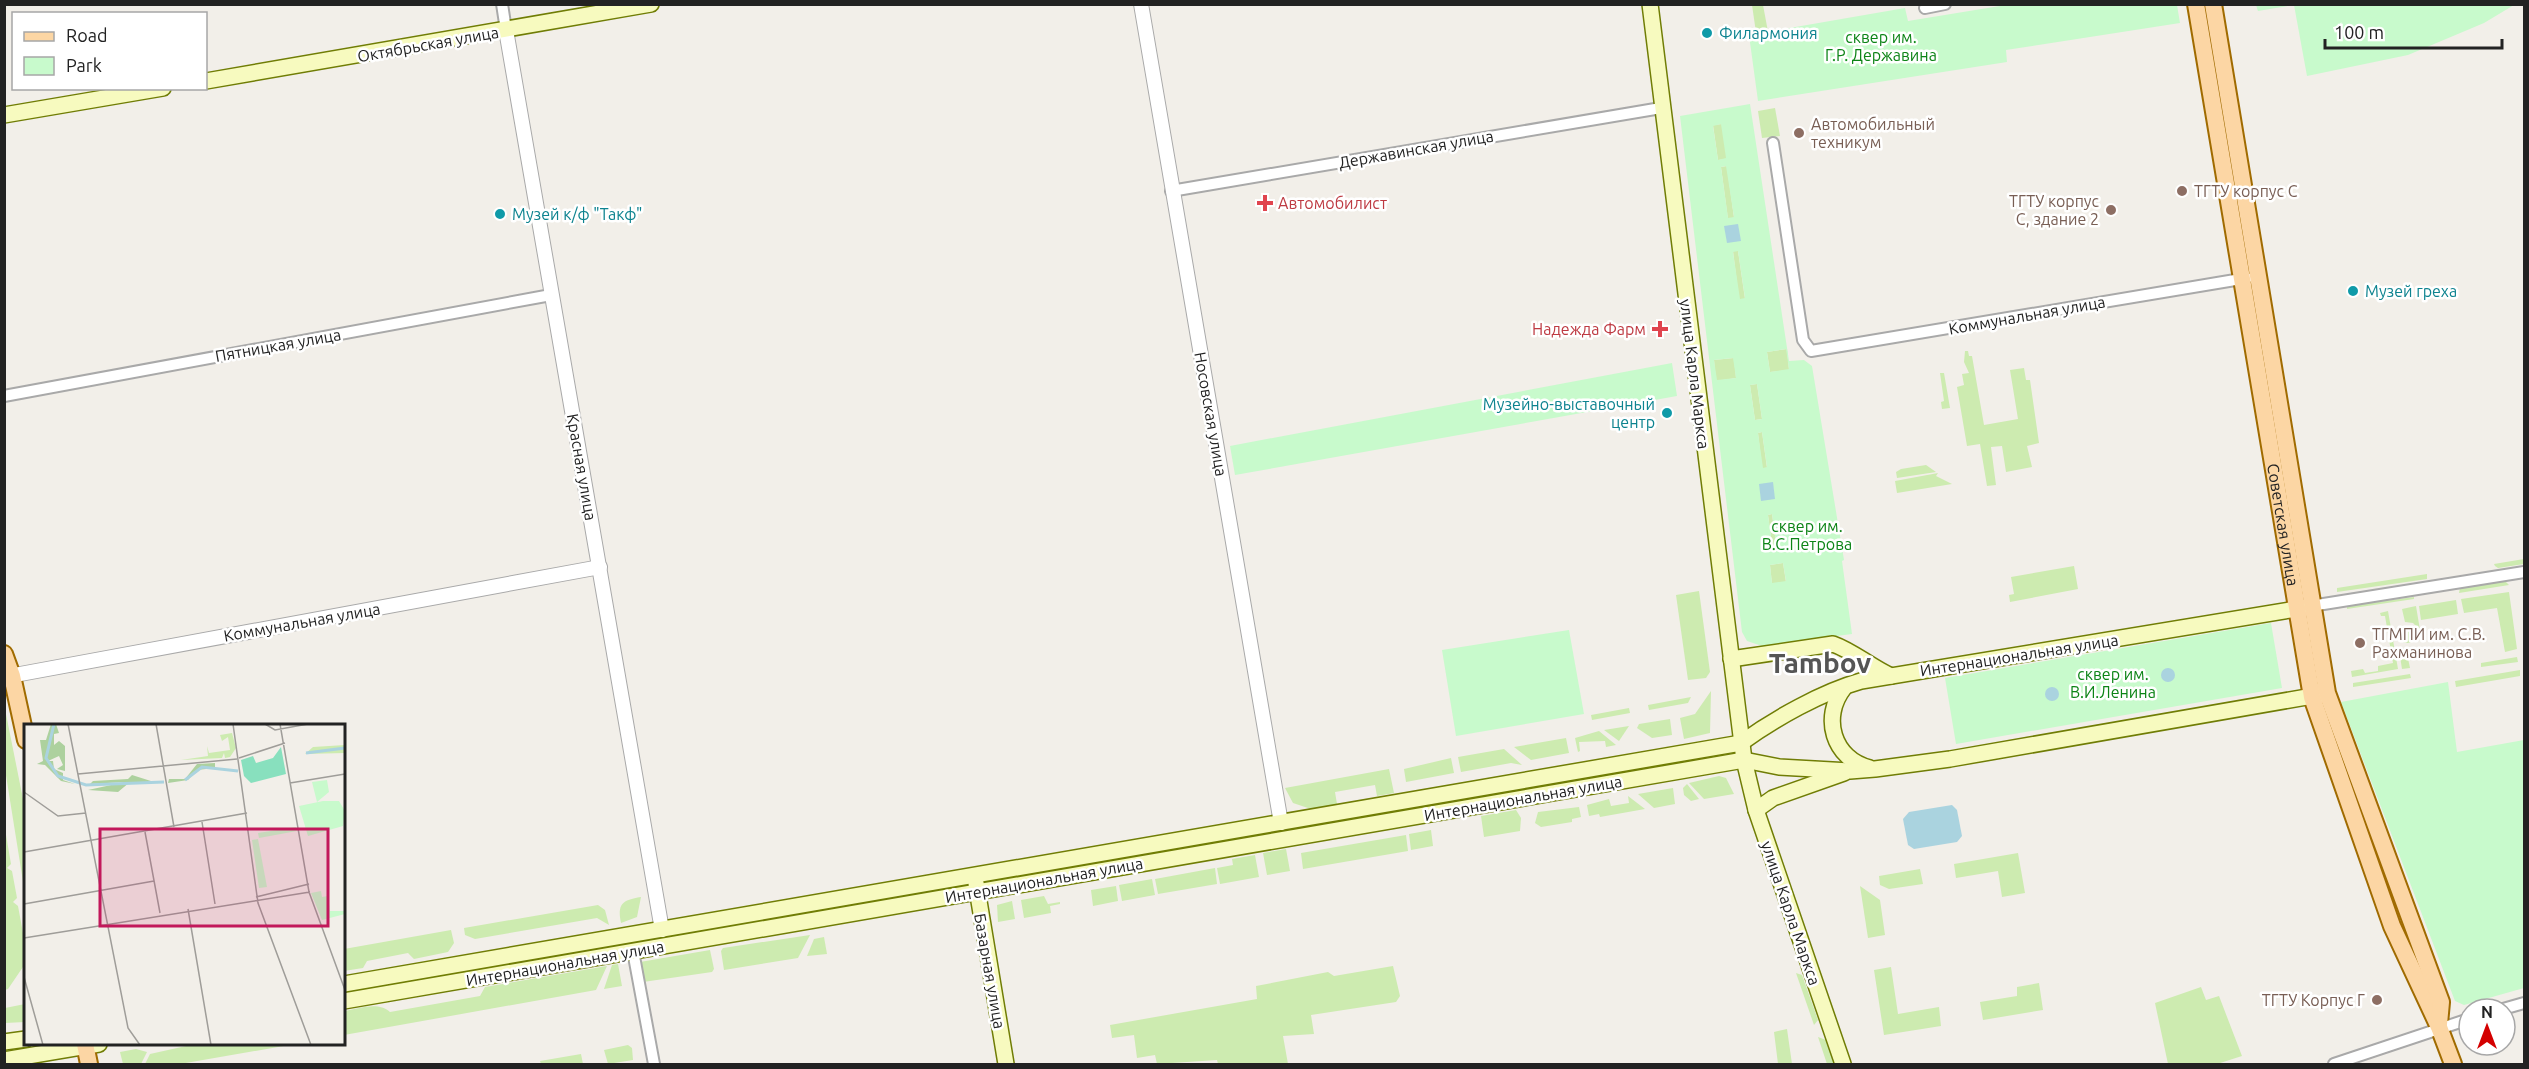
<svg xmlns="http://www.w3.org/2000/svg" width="2529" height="1069" viewBox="0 0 2529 1069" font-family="Ubuntu,sans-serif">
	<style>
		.grass { fill: #cdebb0 }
		.park { fill: #c8facc; fill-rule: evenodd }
		.water { fill: #aad3df }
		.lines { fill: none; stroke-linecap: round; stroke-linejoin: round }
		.minor-casing { stroke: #a9a9a9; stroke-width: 14 }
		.tertiary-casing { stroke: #a9a9a9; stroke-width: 16 }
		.secondary-casing { stroke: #707d05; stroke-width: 18 }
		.primary-casing { stroke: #a06b00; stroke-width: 20 }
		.minor { stroke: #fff; stroke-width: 10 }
		.tertiary { stroke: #fff; stroke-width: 14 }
		.secondary { stroke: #f7fabf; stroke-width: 15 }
		.primary { stroke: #fcd6a4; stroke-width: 16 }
		.culture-dot { fill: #0f9aa8; stroke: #fff; stroke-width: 2 }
		.education-dot { fill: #8d6e63; stroke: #fff; stroke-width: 2 }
		.health-dot { fill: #e0444e; stroke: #fff; stroke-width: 2 }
		.labels { text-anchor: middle; stroke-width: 5; stroke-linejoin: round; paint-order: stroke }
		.culture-label { font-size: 16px; fill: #0d838f; stroke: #fff; text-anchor: start }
		.park-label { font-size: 16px; fill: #0c8416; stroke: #fff }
		.street-label { font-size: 16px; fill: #222; stroke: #fff }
		.education-label { font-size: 16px; fill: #785e54; stroke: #fff; text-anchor: start }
		.health-label { font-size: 16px; fill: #be3a42; stroke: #fff; text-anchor: start }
		.town-label { font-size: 28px; font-weight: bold; fill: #555; stroke: #fff }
		.inset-river { fill: none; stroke: #aad3df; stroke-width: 3 }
		.inset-road { fill: none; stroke: #9f9d99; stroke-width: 1.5 }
		.view { fill: #c2185b; fill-opacity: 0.15; stroke: #c2185b; stroke-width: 3 }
		.inset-edge { fill: none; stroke: #222; stroke-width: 3 }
	</style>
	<rect width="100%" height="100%" fill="#f2efe9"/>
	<g class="grass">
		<polygon points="1752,5 1763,5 1773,58 1760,60"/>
		<polygon points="1775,108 1780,136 1762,138 1758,111"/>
		<polygon points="1722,124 1727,159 1718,160 1713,125"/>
		<polygon points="1727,166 1734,218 1728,219 1721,167"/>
		<polygon points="1733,251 1738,251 1745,299 1739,299"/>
		<polygon points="1787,349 1789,370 1770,372 1767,352"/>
		<polygon points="1965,351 1968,351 1969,356 1972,356 1984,425 2018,419 2010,370 2024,368 2026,380 2030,380 2039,443 2027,446 2032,467 2006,472 2002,446 1991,447 1996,485 1987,486 1980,444 1967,446 1957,387 1964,385 1962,374 1969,373 1964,362"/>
		<polygon points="1734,358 1736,378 1716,381 1714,360"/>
		<polygon points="1940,373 1944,373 1950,408 1942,409 1941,402 1944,401"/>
		<polygon points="1757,384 1762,419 1755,420 1750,385"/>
		<polygon points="1762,432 1767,468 1762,468 1758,433"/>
		<polygon points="1926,465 1936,472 1897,478 1896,472 1901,469"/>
		<polygon points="1938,473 1936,476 1952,484 1897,493 1895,481"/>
		<polygon points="1772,514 1777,550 1773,551 1768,515"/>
		<polygon points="2524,559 2524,564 2498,568 2495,566 2494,564"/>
		<polygon points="1783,563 1786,582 1772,584 1770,565"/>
		<polygon points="2074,566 2078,589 2010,602 2009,595 2014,594 2011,577"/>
		<polygon points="2427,574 2427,579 2337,592 2337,588"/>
		<polygon points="2505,581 2509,585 2459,593 2460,588"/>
		<polygon points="1699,591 1710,672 1706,678 1688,680 1676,595"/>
		<polygon points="2509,592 2517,649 2505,652 2497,608 2464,613 2461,599"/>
		<polygon points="2414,597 2414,599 2347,609 2347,606"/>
		<polygon points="2456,600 2458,614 2421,620 2419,606"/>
		<polygon points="2416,606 2420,630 2413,623 2405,622 2402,609"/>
		<polygon points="2388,611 2398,669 2352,677 2351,671 2363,669 2365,673 2378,671 2378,666 2393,663 2385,616 2381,616 2380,613"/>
		<circle cx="2407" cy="635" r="8"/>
		<polygon points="2406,649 2410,668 2402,669 2399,650"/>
		<polygon points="2517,657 2518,662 2481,667 2481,663"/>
		<polygon points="2520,670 2520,676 2456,687 2455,681"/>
		<polygon points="2410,674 2411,678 2353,687 2353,683"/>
		<polygon points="1711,691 1710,733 1684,739 1680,718 1695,714"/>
		<polygon points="1691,697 1688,703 1649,710 1648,705"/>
		<polygon points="4,704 25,809 25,894 5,769"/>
		<polygon points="1629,708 1630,713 1592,720 1591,715"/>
		<polygon points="1670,719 1672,735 1652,738 1637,728 1639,724"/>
		<polygon points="1629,726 1619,741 1604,730"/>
		<polygon points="1599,731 1616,745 1606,747 1605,741 1579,742 1580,751 1578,752 1575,738"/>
		<polygon points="1566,738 1569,753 1531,760 1514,747"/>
		<polygon points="1504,749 1522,765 1511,763 1461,772 1458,757"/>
		<polygon points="1451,758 1454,773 1406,782 1404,769"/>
		<polygon points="1389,769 1394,793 1377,796 1375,785 1335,792 1337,804 1311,809 1293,803 1285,788"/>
		<polygon points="1719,776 1726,778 1734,794 1704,799 1689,783"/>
		<polygon points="1687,784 1699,799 1691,801 1684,795 1683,788"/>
		<polygon points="1673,788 1675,804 1654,808 1638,794"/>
		<polygon points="1628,796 1645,809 1600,817 1599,814 1589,816 1587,805 1609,799 1611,806 1629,803"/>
		<polygon points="1579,807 1581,817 1572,819 1572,822 1541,827 1535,823 1538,812"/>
		<polygon points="1516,810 1521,818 1520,831 1484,837 1481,816"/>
		<polygon points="5,829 11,864 7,868 12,871 17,898 13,902 18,906 25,944 25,964 8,989 5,990"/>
		<polygon points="1431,830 1433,846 1411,850 1409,834"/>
		<polygon points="1406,835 1408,851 1303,869 1301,853"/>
		<polygon points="1286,849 1290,871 1267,875 1263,853"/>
		<polygon points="2018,853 2025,893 2002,897 1998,871 1956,878 1954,864"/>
		<polygon points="1255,855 1259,877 1220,884 1217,868 1233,865 1232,859"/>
		<polygon points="1215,868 1217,884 1158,894 1155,879"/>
		<polygon points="1920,869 1923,884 1889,889 1880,885 1879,876"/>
		<polygon points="1152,879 1155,895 1122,901 1119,885"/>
		<polygon points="1116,886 1118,901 1093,906 1091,890"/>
		<polygon points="1860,886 1880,900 1885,935 1868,938"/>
		<polygon points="1044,896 1048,904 1060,902 1060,904 1050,906 1051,913 1024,918 1021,900"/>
		<path d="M 641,897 L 637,917 L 621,923 C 617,904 622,900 641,897 Z"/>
		<polygon points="1012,901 1015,919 998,922 997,905"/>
		<polygon points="598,905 605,910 609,925 597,918 475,939 465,935 464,928"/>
		<polygon points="451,930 454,943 448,952 414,959 408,953 367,961 363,968 344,971 344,949"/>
		<polygon points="810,935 798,958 724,970 721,951 723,948"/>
		<polygon points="824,937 827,954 807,956 814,939"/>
		<polygon points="710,950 714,969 712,972 643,982 640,962"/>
		<polygon points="618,964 622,986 604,989 612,965"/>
		<path d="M 607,966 L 596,990 L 344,1035 L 344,1011 C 358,1009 378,1001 390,1012 L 480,996 L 485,987 Z"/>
		<polygon points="1393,966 1400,996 1396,1002 1311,1015 1314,1034 1283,1036 1288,1064 1218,1064 1217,1060 1157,1064 1155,1055 1137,1058 1134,1035 1112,1038 1110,1025 1257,999 1256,986 1328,972 1334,976"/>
		<polygon points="1891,967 1898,1014 1939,1007 1941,1026 1884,1035 1874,970"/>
		<polygon points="1796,973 1802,975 1818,1020 1814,1025"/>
		<polygon points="2039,983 2043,1010 1983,1020 1980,1002 2017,996 2017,987"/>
		<polygon points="2201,987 2206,1000 2219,996 2242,1056 2217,1064 2168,1064 2155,1003"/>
		<polygon points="25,1004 25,1022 5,1023 5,1008"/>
		<polygon points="1787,1029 1792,1064 1778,1064 1774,1032"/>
		<polygon points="1818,1037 1826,1040 1834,1064 1827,1064"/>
		<polygon points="195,1044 295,1044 180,1064 145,1064 150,1054"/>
		<polygon points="628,1045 632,1048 633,1060 608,1064 604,1050"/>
		<polygon points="136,1049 147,1052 141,1064 123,1064 120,1052"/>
		<polygon points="581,1054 583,1064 541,1064 540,1061"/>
	</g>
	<g class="park">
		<polygon points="2012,4 2177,5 2180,23 2006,50 2007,62 1758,101 1749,35 1905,8 1908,21"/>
		<polygon points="2256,5 2256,4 2514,5 2484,23 2408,55 2307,76 2294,5 2258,11"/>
		<path d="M 1750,104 L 1789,361 L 1804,360 L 1812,366 L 1844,560 L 1842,561 L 1852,634 L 1762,646 L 1747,641 L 1742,632 L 1680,116 ZM 1721,124 L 1726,158 L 1718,160 L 1713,126 ZM 1726,166 L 1734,217 L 1728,218 L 1721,167 ZM 1738,251 L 1745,298 L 1740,299 L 1733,252 ZM 1786,349 L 1789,369 L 1770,372 L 1767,352 ZM 1733,358 L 1736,378 L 1717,380 L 1714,360 ZM 1757,384 L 1762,419 L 1755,420 L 1750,385 ZM 1762,432 L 1767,467 L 1763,468 L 1758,433 ZM 1772,514 L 1777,550 L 1773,551 L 1768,515 ZM 1783,563 L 1786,581 L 1772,583 L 1770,565 Z"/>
		<polygon points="1672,363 1677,396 1235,475 1230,446"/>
		<polygon points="2271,623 2282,688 1956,744 1945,678"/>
		<polygon points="1569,630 1584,714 1456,736 1442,650"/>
		<polygon points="2448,682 2457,752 2524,740 2524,988 2464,1005 2455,1001 2341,702"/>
	</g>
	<g class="water">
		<polygon points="1738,224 1741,241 1727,243 1724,226"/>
		<polygon points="1773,482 1775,499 1761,501 1759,484"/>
		<circle cx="2168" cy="675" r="7"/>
		<circle cx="2052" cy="694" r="7"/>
		<polygon points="1952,805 1957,810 1962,836 1957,842 1914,849 1908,845 1903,819 1909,812"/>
	</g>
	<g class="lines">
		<g class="minor-casing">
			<g id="minor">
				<polyline points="502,4 506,30"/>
				<polyline points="1925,8 1945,4"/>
				<polyline points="1773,143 1803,340 1811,351 2247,278"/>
				<polyline points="1171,191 1661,108"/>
				<polyline points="4,396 551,295"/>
				<polyline points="2311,606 2524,572"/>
				<polyline points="633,951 654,1064"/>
				<polyline points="2503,1009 2524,1003"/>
				<polyline points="2334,1064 2469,1019"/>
			</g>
		</g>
		<g class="tertiary-casing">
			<g id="tertiary">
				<polyline points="1141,4 1281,823"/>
				<polyline points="506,30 662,930"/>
				<polyline points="4,677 600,567"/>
			</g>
		</g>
		<g class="secondary-casing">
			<g id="secondary">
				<polyline points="1650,4 1744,760 1756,810 1843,1064"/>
				<polyline points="206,81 651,4"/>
				<polyline points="4,115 163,88"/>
				<path d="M 1731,659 L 1833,644 C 1853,651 1871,667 1891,676"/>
				<path d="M 1844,688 C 1821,717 1833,759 1870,768"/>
				<polyline points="1756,810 1773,798 1844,773"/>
				<polyline points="976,883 1006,1064"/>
				<path d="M 344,984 L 1741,743 C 1774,719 1822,692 1861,681 L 2308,607"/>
				<polyline points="344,1001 1744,760 1779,767 1850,771 1875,769 1950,759 2324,694"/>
				<polyline points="4,1042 26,1039"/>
				<polyline points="4,1060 99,1044"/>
			</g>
		</g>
		<g class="primary-casing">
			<g id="primary">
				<path id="s1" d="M 2196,4 L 2312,697 L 2392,926 L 2439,1027 L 2453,1064"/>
				<polyline points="2213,4 2327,693 2441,1002 2439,1024"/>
				<polyline points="4,654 12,676 26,740"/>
				<polyline points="85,1044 89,1064"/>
			</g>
		</g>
		<use href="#minor" class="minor"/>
		<use href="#tertiary" class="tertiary"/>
		<use href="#secondary" class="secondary"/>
		<use href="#primary" class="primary"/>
	</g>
	<g class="culture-dot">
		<circle cx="1707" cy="33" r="6"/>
		<circle cx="500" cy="214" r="6"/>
		<circle cx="2353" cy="291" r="6"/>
		<circle cx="1667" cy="413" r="6"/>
	</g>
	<g class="education-dot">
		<circle cx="1799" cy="133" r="6"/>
		<circle cx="2182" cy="191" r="6"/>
		<circle cx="2111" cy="210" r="6"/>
		<circle cx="2360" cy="643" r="6"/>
		<circle cx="2377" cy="1000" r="6"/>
	</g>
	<g class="health-dot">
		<path d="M1262 194h6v6h6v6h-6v6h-6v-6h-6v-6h6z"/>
		<path d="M1657 320h6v6h6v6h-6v6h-6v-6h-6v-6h6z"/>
	</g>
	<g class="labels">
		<g class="culture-label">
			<text x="1719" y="39">Филармония</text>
			<text x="512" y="220">Музей к/ф "Такф"</text>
			<text x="2365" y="297">Музей греха</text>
			<text x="1655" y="410" text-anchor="end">Музейно-выставочный<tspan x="1655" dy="18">центр</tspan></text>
		</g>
		<g class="park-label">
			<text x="1881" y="43">сквер им.<tspan x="1881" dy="18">Г.Р. Державина</tspan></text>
			<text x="1807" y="532">сквер им.<tspan x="1807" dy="18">В.С.Петрова</tspan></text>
			<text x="2113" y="680">сквер им.<tspan x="2113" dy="18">В.И.Ленина</tspan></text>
		</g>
		<g class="street-label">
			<text transform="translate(428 44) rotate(-10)" y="6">Октябрьская улица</text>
			<text transform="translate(1416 149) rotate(-10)" y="6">Державинская улица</text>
			<text transform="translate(2027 315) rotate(-10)" y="6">Коммунальная улица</text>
			<text transform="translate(278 345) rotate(-10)" y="6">Пятницкая улица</text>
			<text transform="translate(1695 374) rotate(83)" y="6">улица Карла Маркса</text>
			<text transform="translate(1211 414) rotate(80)" y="6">Носовская улица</text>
			<text transform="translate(582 467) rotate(80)" y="6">Красная улица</text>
			<text dy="6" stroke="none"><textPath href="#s1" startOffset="528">Советская улица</textPath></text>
			<text transform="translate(302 622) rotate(-10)" y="6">Коммунальная улица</text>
			<text transform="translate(2019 655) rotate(-9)" y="6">Интернациональная улица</text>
			<text transform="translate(1523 798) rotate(-10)" y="6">Интернациональная улица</text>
			<text transform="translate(1044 880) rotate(-10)" y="6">Интернациональная улица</text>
			<text transform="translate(1791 913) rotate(71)" y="6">улица Карла Маркса</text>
			<text transform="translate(565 963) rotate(-10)" y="6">Интернациональная улица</text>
			<text transform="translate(990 971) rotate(80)" y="6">Базарная улица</text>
		</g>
		<g class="education-label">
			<text x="1811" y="130">Автомобильный<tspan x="1811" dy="18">техникум</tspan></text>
			<text x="2194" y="197">ТГТУ корпус С</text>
			<text x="2099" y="207" text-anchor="end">ТГТУ корпус<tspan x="2099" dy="18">С, здание 2</tspan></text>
			<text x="2372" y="640">ТГМПИ им. С.В.<tspan x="2372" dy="18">Рахманинова</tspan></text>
			<text x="2365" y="1006" text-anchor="end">ТГТУ Корпус Г</text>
		</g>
		<g class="health-label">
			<text x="1278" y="209">Автомобилист</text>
			<text x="1646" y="335" text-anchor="end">Надежда Фарм</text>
		</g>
		<g class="town-label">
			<text x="1820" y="673">Tambov</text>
		</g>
	</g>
	<g transform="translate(24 724)">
		<rect width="321" height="321" fill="#f2efe9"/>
		<path d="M 208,9 L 212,24 L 206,33 L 201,34 L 200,29 L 198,34 L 157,36 L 184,32 L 183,22 L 185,29 L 206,26 L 204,13 L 198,17 L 196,11 ZM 321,21 L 321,29 L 281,30 L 289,23 Z" fill="#cdebb0"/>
		<path d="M 27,0 L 32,0 L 35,9 L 30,10 L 30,21 L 35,17 L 41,22 L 41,47 L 33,45 L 39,41 L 35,32 L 24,37 L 29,37 L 30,45 L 39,49 L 39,56 L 51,60 L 37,57 L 21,41 L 13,40 L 19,37 L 16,16 L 22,16 ZM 191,39 L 191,44 L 173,46 L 164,56 L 144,59 L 145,55 L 161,55 L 173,40 ZM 108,51 L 130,58 L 106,58 L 94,68 L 64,66 L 101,58 L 66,60 L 69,57 L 104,55 Z" fill="#add19e"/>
		<path d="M 303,56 L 305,68 L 293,78 L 288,58 ZM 299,77 L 315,77 L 321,87 L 319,102 L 284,112 L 275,82 ZM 272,103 L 273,107 L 235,114 L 234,109 ZM 234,115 L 243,163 L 235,164 L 228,116 ZM 297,167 L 298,173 L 304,172 L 306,187 L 321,187 L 321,190 L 298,196 L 287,169 Z" fill="#c8facc"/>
		<path d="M 257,23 L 262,50 L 227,59 L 220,52 L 217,36 L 229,32 L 232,39 L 249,34 Z" fill="#88e0be"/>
		<path class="inset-river" d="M 30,0 L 22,34 L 34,52 L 62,61 L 140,58M 282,29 L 321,24M 161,56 L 178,43 L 214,47"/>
		<path class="inset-road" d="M 44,0 L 104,304 L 116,321M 132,0 L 150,103M 209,0 L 234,179 L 287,321M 241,0 L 251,6 L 284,0M 256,0 L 285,168 L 321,266M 215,34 L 261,19M 54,50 L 213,35M 266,59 L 321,50M 0,68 L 34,92 L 62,89M 178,98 L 191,180M 121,108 L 136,189M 0,128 L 223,89M 232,173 L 285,160M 0,180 L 130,157M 164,185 L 187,321M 0,214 L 286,168M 0,253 L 19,321"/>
		<path class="view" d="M 76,105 L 304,105 L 304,202 L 76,202 Z"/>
		<rect width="321" height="321" class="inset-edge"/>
	</g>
	<rect width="2529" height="1069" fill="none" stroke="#222222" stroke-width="12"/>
	<rect x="12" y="12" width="195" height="78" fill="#ffffff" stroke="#a7a7a7" stroke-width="1.5"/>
	<rect x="24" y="32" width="30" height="9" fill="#fcd6a4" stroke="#a7a7a7" stroke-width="1.5"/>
	<text x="66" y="42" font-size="18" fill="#222222">Road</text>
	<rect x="24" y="57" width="30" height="18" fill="#c8facc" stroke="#a7a7a7" stroke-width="1.5"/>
	<text x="66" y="72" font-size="18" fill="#222222">Park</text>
	<g transform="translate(2487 1027)"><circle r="28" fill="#ffffff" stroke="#a7a7a7" stroke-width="1.5"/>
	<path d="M0-4.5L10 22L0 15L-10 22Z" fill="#d40000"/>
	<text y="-9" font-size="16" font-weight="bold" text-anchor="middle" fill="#222222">N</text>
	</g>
	<path d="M2325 39v9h177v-9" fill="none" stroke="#222222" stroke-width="3"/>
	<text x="2334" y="39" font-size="18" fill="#222222" stroke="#ffffff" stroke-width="4.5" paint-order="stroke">100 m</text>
</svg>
